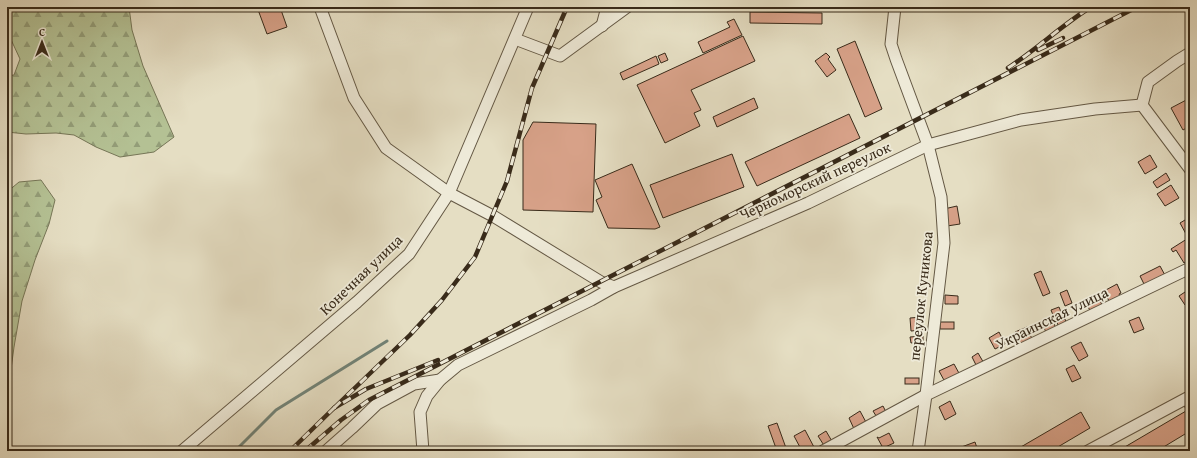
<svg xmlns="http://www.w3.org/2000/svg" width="1197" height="458" viewBox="0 0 1197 458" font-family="'Gentium Book Plus',serif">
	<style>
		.forest { fill: url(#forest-firs); stroke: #767657 }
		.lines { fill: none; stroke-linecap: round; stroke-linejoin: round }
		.stream { stroke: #718276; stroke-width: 3 }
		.building { fill: #d7a188; stroke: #392b1a }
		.minor-casing { stroke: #645844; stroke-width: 13 }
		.minor { stroke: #eeead8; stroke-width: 11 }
		.rail-casing { stroke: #392b1a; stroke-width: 4.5 }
		.rail { stroke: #eeead8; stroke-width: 3; stroke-dasharray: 9; stroke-linecap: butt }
		.labels { text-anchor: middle; stroke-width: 3.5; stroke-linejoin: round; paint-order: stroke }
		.street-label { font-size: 15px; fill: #392b1a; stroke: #eeead8 }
	</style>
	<defs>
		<pattern id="forest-firs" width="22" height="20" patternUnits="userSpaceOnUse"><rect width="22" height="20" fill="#b4c194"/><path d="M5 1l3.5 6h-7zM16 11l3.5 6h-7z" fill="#939d78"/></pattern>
	</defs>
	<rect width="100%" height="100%" fill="#e5dec3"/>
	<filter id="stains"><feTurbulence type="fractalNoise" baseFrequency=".005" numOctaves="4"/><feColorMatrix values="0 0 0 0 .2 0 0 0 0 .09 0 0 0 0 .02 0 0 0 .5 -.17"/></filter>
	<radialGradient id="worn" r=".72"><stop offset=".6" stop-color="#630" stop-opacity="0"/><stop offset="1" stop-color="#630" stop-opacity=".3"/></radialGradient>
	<g class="forest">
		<polygon points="7,7 129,7 132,30 143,66 174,137 154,152 120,157 96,147 74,135 56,133 26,134 7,132 7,76 14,75 20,59 7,31"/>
		<polygon points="41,180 55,200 49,224 35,260 22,301 14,347 7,399 7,192 19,182"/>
	</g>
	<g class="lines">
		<polyline class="stream" points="235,451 276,410 387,341"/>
	</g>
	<g class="building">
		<polygon points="257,7 280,7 287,27 267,34"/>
		<polygon points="750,12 822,13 822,24 750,23"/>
		<polygon points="734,19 742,35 703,53 698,42 730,27 727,22"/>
		<polygon points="743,36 755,61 691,90 701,110 694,113 700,126 665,143 637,85"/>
		<polygon points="855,41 882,109 865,117 837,49"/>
		<polygon points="665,53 668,60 661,63 658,56"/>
		<polygon points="826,53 830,57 828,59 836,70 827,77 815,61"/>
		<polygon points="656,56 659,64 623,80 620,73"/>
		<polygon points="754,98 758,108 717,127 713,117"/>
		<polygon points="1190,98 1190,126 1183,130 1171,108"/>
		<polygon points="849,114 860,138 757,186 745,162"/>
		<polygon points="533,122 596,124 593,212 523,210 523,140"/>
		<polygon points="732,154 744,187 663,218 650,185"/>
		<polygon points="1150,155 1157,167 1145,174 1138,162"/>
		<polygon points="632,164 660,227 655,229 608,228 596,200 602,197 595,180"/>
		<polygon points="1166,173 1170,180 1157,188 1153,182"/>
		<polygon points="1171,185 1179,198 1165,206 1157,194"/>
		<polygon points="957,206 960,224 947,226 944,209"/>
		<polygon points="1190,217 1190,231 1186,234 1180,223"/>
		<polygon points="1190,237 1190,260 1184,263 1176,250 1173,252 1171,249"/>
		<polygon points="1160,266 1166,277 1146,288 1140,276"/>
		<polygon points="1041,271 1050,293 1043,296 1034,274"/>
		<polygon points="1117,284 1121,293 1119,294 1121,298 1110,303 1104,291"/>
		<polygon points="1067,290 1072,303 1065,306 1060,293"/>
		<polygon points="1188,290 1190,293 1190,302 1185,305 1179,296"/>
		<polygon points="945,295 958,296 958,304 945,304"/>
		<polygon points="1099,297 1103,308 1091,313 1086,302"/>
		<polygon points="1059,307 1063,317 1055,320 1051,310"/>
		<polygon points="922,317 923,330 911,331 910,318"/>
		<polygon points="1139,317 1144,329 1134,333 1129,321"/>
		<polygon points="1065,319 1067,325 1059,329 1057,322"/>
		<rect x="940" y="322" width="14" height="7"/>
		<polygon points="1053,322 1057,330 1047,334 1043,326"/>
		<polygon points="1027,327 1032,339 1020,344 1015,332"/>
		<polygon points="999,332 1005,344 995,349 989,338"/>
		<polygon points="923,336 923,341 911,343 910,337"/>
		<polygon points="1081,342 1088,356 1079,361 1071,347"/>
		<polygon points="978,353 985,365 978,369 972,357"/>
		<polygon points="954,364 960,375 945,382 939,371"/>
		<polygon points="1074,365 1081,378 1072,382 1066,369"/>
		<rect x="905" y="378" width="14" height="6"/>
		<polygon points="950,401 956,414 945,420 939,407"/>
		<polygon points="883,406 887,414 878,419 873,411"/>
		<polygon points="860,411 867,424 855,431 849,418"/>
		<polygon points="1186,411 1190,418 1190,431 1157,451 1118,451"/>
		<polygon points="1081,412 1090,428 1051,451 1014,451"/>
		<polygon points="777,423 786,448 778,451 777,451 768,426"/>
		<polygon points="805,430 815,449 812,451 802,451 794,436"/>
		<polygon points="826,431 833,443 825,447 818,436"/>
		<polygon points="889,433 894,443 883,448 877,437 879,438"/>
		<polygon points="975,442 978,451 957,451 956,449"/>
	</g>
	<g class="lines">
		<g class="minor-casing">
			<g id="minor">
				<polyline points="320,7 354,98 386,148 449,193 493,216 601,282 614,287"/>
				<polyline points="895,7 891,44 896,59 928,145 941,197 944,243 926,395 918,451"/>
				<polyline points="602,26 607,7"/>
				<polyline points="515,39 560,56 627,7"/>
				<polyline points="1142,105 1190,169"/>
				<polyline points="1142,105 1148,82 1177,61 1190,53"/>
				<polyline points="182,451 357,302 409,254 449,193 528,7"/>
				<polyline points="326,451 352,428 377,404 414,384 440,380"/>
				<polyline points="423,451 420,412 427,396 440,380 458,365 591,300 614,287 808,203 928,145 1021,120 1095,109 1142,105"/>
				<polyline points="823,451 926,395 1190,268"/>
				<polyline points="1088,451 1187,398 1190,404"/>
			</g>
		</g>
		<use href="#minor" class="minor"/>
		<g class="rail-casing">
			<g id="rail">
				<polyline points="1038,50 1063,38"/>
				<path d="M 1008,68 C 1037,49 1062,25 1091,7"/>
				<polyline points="334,408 410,335 442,300 475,257 507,181 532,88 567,7"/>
				<polyline points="290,451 334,408 366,389 438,360"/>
				<polyline points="305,451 341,420 369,400 1137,7"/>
			</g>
		</g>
		<use href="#rail" class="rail"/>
	</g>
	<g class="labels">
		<g class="street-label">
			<text transform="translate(815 181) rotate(-25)" y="5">Черноморский переулок</text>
			<text transform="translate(361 275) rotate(-44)" y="5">Конечная улица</text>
			<text transform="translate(921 296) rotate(-84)" y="5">переулок Куникова</text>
			<text transform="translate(1052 318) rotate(-26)" y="5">Украинская улица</text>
		</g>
	</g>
	<rect width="1197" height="458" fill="none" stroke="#e5dec3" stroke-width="24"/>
	<rect x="8" y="8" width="1181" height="442" fill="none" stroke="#392b1a" stroke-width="2"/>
	<rect x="12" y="12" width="1173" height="434" fill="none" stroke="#392b1a"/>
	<g transform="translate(42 42)" stroke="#eeead8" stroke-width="3" paint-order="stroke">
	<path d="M0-3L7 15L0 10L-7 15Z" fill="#392b1a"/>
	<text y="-6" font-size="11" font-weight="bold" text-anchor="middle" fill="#392b1a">С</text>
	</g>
	<rect width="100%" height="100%" filter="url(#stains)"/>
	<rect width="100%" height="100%" fill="url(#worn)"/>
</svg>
